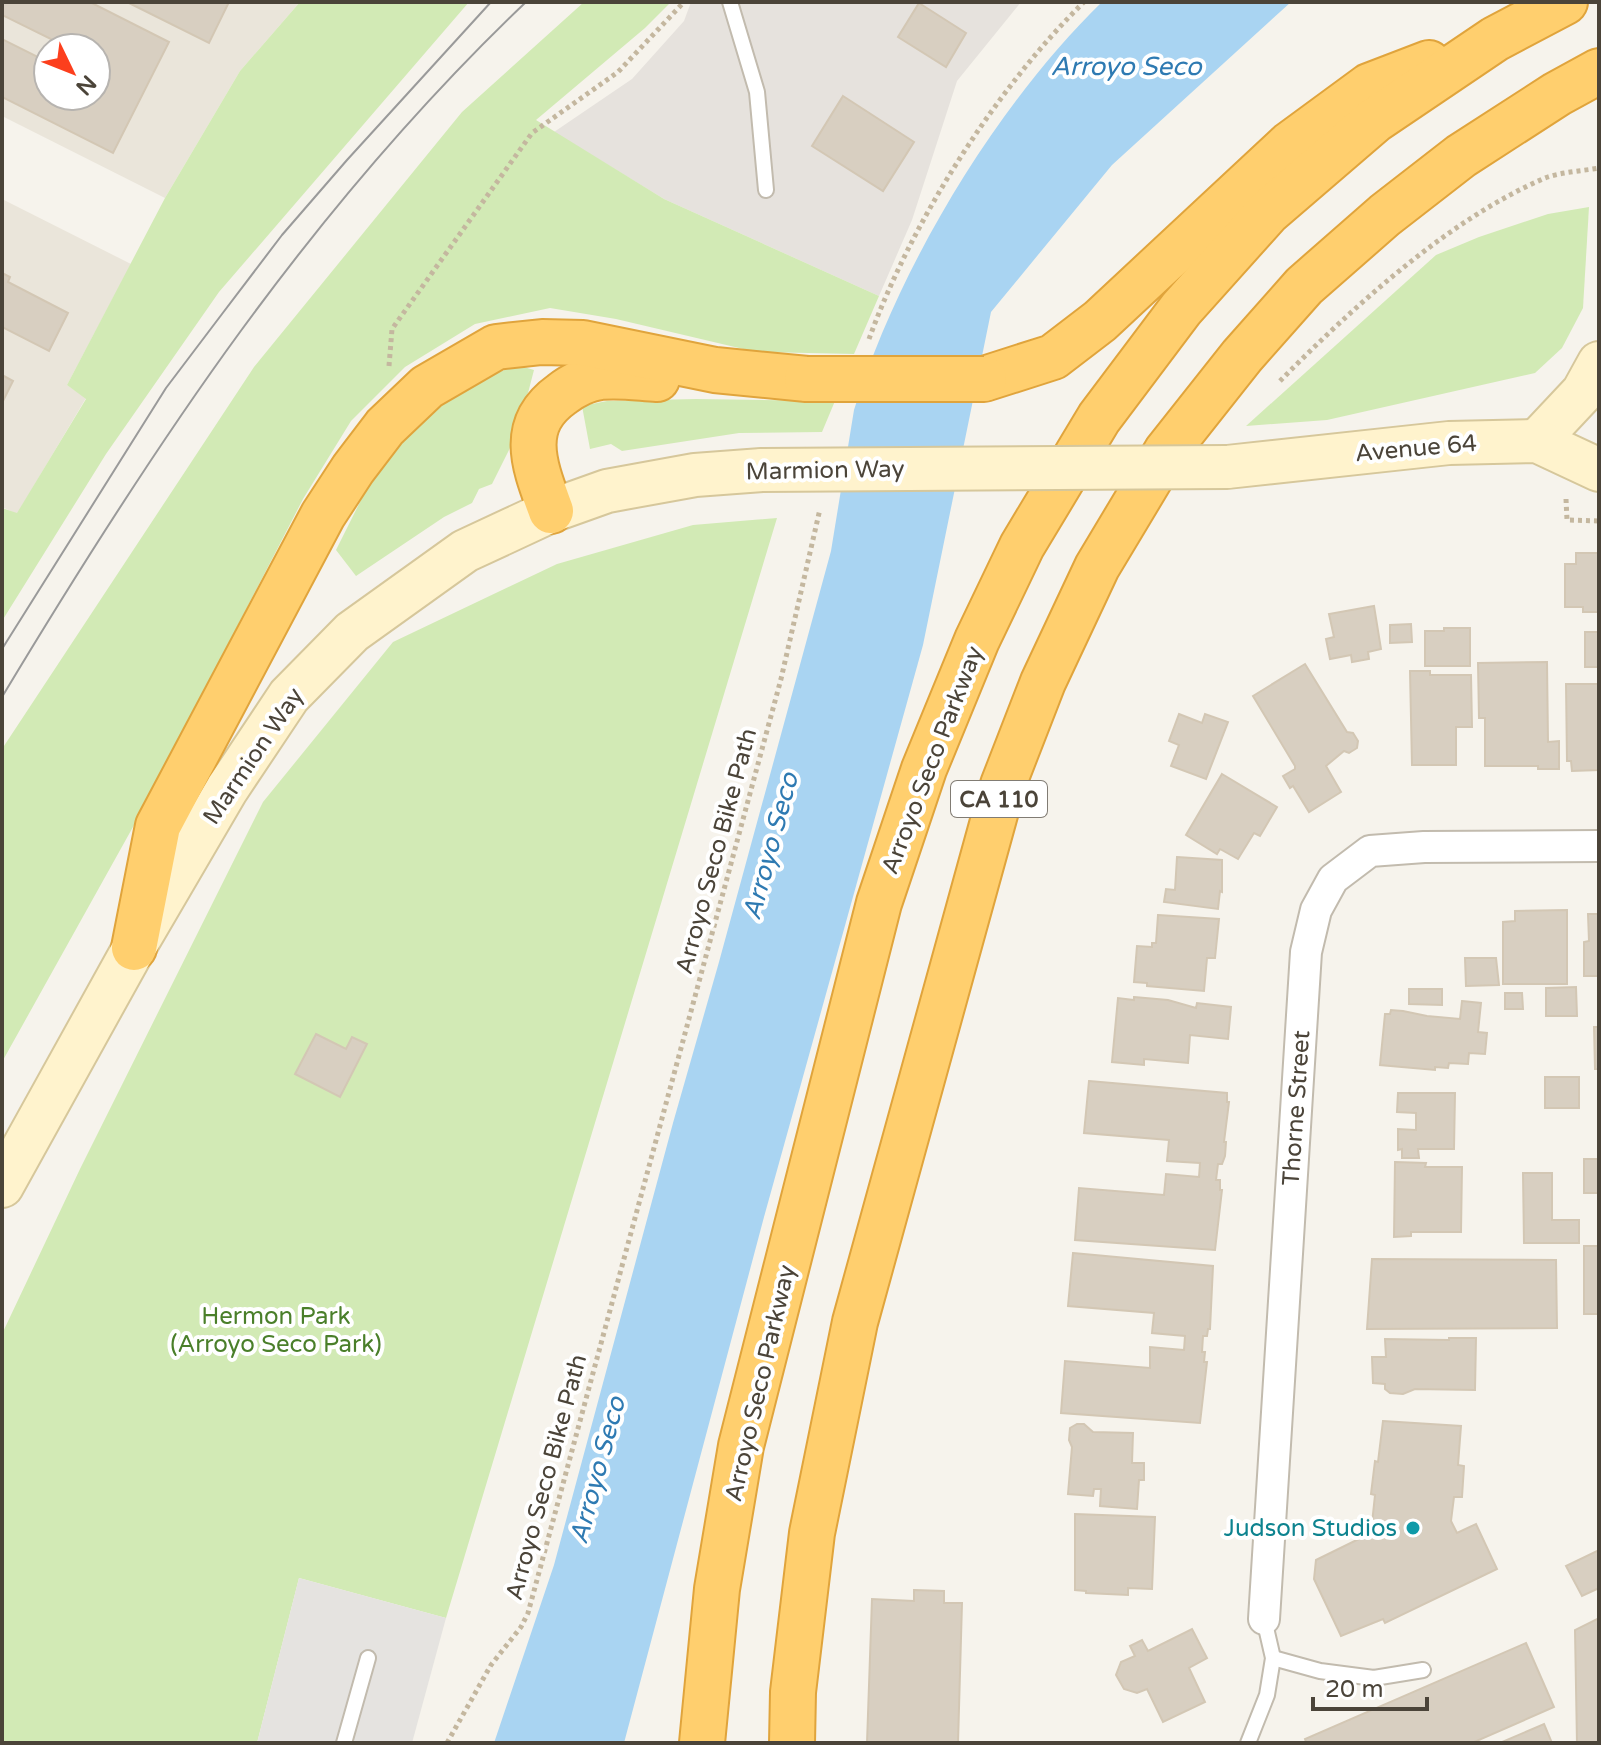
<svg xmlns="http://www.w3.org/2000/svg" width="1601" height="1745" viewBox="0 0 1601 1745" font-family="'Varela Round',sans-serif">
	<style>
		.residential { fill: #eae5da; fill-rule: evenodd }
		.industrial { fill: #e6e2dd }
		.green { fill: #d2eab5 }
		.parking { fill: #e5e3e0 }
		.water { fill: #a9d4f2 }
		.building { fill: #d8cfc1; stroke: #d3c7b4; stroke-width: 2 }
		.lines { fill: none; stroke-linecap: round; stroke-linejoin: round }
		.lane-casing { stroke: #c2bbae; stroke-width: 18 }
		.street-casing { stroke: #c2bbae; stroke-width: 34 }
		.secondary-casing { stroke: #d6c79b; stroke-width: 46 }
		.highway-casing { stroke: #e0a43c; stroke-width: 48 }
		.path { stroke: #c4b79f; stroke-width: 5; stroke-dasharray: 4 4; stroke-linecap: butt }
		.lane { stroke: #fff; stroke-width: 14 }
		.street { stroke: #fff; stroke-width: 30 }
		.secondary { stroke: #fff3cd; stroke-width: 42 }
		.highway { stroke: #ffcf6e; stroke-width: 44 }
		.tram { stroke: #9a9a9a; stroke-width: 2 }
		.secondary-bridge-casing { stroke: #d6c79b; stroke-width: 46; stroke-linecap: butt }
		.highway-bridge-casing { stroke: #e0a43c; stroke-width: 48; stroke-linecap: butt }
		.secondary-bridge { stroke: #fff3cd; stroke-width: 42 }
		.highway-bridge { stroke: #ffcf6e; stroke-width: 44 }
		.culture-dot { fill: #0f9aa8; stroke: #fff; stroke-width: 3 }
		.labels { text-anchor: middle; stroke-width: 8; stroke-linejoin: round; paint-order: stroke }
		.shield { fill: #fff; stroke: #817c74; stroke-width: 2 }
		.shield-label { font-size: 22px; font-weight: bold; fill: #4b4439 }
		.street-label { font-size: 24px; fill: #4b4439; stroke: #fff }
		.park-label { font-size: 24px; fill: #4a7f2a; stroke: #fff }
		.culture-label { font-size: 24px; fill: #0d838f; stroke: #fff; text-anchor: end }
		.water-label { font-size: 26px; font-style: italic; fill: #2e7ab2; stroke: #fff }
	</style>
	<rect width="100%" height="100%" fill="#f6f3ec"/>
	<g class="residential">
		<path d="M 2,2 L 300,2 L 240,71 L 165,198 L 2,116 ZM 48,48 L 96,48 L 96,96 L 48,96 Z"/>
		<polygon points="2,199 131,264 67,385 86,398 17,514 2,507"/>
	</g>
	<polygon class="industrial" points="691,2 1021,2 957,81 912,220 879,296 664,199 554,132 632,79 684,21"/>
	<g class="green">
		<polygon points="300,2 469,2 219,292 106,454 2,621 2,508 17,513 86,399 67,385 165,198 240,71"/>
		<polygon points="584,2 671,2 645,28 536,120 664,199 879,296 854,354 756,352 616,319 550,308 475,324 405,367 351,421 303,499 143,809 2,1062 2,749 254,367 462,112"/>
		<polygon points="1589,207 1583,308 1562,348 1535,373 1327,420 1246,426 1436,255 1479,237 1548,214"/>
		<polygon points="517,365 534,370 528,393 517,415 512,444 492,484 479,489 472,503 444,517 356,576 336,550 379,464 449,392"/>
		<polygon points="696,399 835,401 822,432 739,433 622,451 611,444 590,449 582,406 607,401"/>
		<polygon points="777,518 446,1618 299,1578 257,1743 2,1743 2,1334 80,1169 263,802 393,642 557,564 693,525"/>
	</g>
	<polygon class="parking" points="299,1578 446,1618 412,1743 257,1743"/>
	<path class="water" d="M 1102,2 L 1291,2 L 1112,165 L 991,312 L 923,645 L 764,1217 L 624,1743 L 494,1743 L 554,1565 L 673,1123 L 719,962 L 831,551 L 854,410 C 898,268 996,105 1102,2 Z"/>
	<g class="building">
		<polygon points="2,2 90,2 169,42 113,153 2,97 2,39 48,62 48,96 96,96 96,73 101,64 96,62 96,48 69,48 2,15"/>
		<polygon points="127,2 229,2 209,43"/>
		<polygon points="919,3 966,33 946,67 898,37"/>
		<polygon points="843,96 914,142 883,191 812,146"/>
		<polygon points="2,273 10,277 8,282 68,313 49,351 2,327"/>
		<polygon points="2,375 13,381 2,403"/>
		<polygon points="1576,553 1599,553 1599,612 1583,612 1583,607 1565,607 1565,564 1576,564"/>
		<polygon points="1374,606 1381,649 1368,652 1369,659 1352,662 1351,655 1330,659 1326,639 1334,637 1329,614"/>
		<polygon points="1411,624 1412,642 1390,643 1390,625"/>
		<polygon points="1444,628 1470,628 1470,666 1425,666 1425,631 1444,631"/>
		<rect x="1585" y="632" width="14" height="35"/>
		<polygon points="1547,662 1548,742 1559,741 1559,769 1538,769 1538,766 1485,766 1485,718 1479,718 1478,663"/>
		<polygon points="1305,664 1347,732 1353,733 1358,741 1357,748 1349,753 1344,751 1326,766 1341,792 1309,812 1293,786 1290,788 1283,776 1295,769 1295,766 1253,696"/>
		<polygon points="1410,671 1430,671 1430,675 1471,675 1472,727 1456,727 1456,765 1412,765"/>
		<polygon points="1566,684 1598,684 1599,770 1572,771 1571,761 1567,761"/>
		<polygon points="1179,714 1202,723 1205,714 1228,722 1206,779 1171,766 1179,745 1169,741"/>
		<polygon points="1222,774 1277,807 1260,836 1254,833 1238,859 1220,849 1217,854 1186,835"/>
		<polygon points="1177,857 1222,860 1222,892 1220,891 1218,909 1164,902 1166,889 1175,890"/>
		<polygon points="1567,910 1567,984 1503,984 1503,922 1515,921 1515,911"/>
		<polygon points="1588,914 1599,914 1599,976 1584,976 1584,942 1589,941"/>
		<polygon points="1158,915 1219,919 1215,958 1207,958 1204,991 1147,986 1147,983 1134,982 1137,946 1152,947 1152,943 1156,943"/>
		<polygon points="1465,958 1496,958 1499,985 1466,986"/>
		<polygon points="1576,987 1577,1016 1546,1016 1546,988"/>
		<polygon points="1409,989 1442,989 1442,1005 1409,1004"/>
		<polygon points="1505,993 1522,993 1523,1009 1505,1009"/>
		<polygon points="1134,997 1168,1000 1196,1008 1197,1003 1231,1007 1228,1039 1190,1035 1188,1063 1144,1059 1144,1065 1112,1062 1118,998 1134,1000"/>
		<polygon points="1462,1001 1481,1003 1478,1032 1487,1033 1485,1054 1469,1053 1468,1064 1449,1063 1448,1068 1435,1067 1435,1070 1380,1065 1385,1014 1390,1014 1391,1010 1403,1011 1427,1016 1460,1019"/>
		<polygon points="1594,1027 1599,1027 1599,1069 1595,1069"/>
		<polygon points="316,1034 346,1049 352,1037 367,1044 340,1097 295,1074"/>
		<rect x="1545" y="1077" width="34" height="31"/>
		<polygon points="1089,1081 1227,1093 1227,1102 1229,1102 1224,1142 1226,1142 1225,1156 1222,1164 1218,1164 1216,1180 1220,1180 1220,1190 1222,1190 1215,1250 1075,1240 1079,1188 1164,1195 1166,1174 1199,1177 1200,1163 1167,1161 1169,1140 1084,1133"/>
		<polygon points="1398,1093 1455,1093 1454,1149 1418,1149 1419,1158 1402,1158 1402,1149 1398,1150 1398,1129 1416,1130 1416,1113 1397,1112"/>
		<rect x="1584" y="1159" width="15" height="34"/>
		<polygon points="1395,1162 1426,1163 1425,1167 1462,1167 1461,1232 1411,1232 1411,1236 1394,1237"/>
		<polygon points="1523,1173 1552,1173 1552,1220 1579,1220 1579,1243 1524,1243"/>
		<rect x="1584" y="1246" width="15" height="68"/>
		<polygon points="1073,1253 1213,1266 1210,1329 1208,1329 1207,1336 1203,1336 1202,1352 1205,1352 1204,1362 1207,1362 1200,1423 1061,1413 1065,1361 1150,1368 1150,1347 1184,1350 1185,1336 1152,1333 1154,1313 1068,1306"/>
		<polygon points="1372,1259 1556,1260 1557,1328 1367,1329"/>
		<polygon points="1449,1338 1476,1338 1475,1390 1415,1389 1403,1394 1390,1393 1385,1389 1385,1384 1373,1383 1372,1357 1386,1357 1385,1339 1449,1340"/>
		<polygon points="1383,1421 1461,1426 1458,1465 1464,1466 1462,1497 1454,1497 1451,1521 1457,1533 1476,1524 1497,1569 1385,1623 1383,1619 1341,1636 1314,1579 1316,1560 1371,1533 1375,1495 1371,1494 1375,1461 1378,1462"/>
		<polygon points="1077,1424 1084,1424 1093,1432 1133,1433 1132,1463 1144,1463 1144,1480 1139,1480 1137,1509 1100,1506 1101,1489 1094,1489 1093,1496 1068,1494 1072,1447 1069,1440 1070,1428"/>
		<polygon points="1075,1514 1155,1517 1152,1589 1128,1588 1128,1595 1086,1593 1086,1591 1075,1590"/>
		<polygon points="1599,1550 1599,1588 1582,1596 1566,1566"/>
		<polygon points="914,1590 944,1591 944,1603 962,1603 958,1743 867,1743 872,1599 914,1601"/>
		<polygon points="1599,1618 1599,1743 1577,1743 1575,1630"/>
		<polygon points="1192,1629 1207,1658 1189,1668 1205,1702 1163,1722 1147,1689 1137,1693 1124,1689 1116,1675 1121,1662 1135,1656 1130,1646 1142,1640 1148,1651"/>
		<polygon points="1526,1643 1554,1707 1472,1743 1303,1743 1306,1742 1305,1739"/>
		<polygon points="1544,1724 1552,1743 1500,1743"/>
	</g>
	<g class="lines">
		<g class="lane-casing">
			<g id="lane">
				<polyline points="730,2 757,92 766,190"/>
				<polyline points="1273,1658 1320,1671 1374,1678 1423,1670"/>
				<polyline points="344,1743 368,1658"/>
				<polyline points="1248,1743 1267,1695 1273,1658 1264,1619"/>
			</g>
		</g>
		<g class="street-casing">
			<polyline id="street" points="1264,1619 1306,952 1316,910 1333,879 1370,851 1424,847 1599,846"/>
		</g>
		<g class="secondary-casing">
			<g id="secondary">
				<polyline points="1537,441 1583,392 1599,363"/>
				<polyline points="1227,467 1449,443 1537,441 1599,470"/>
				<polyline points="2,1186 134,948 227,789 289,696 352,632 465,551 551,511 607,491 695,475 762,470"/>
			</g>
		</g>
		<g class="highway-casing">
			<g id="highway">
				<polyline points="984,379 1053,357 1100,321 1290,144 1369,86 1429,63"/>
				<path d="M 551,511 C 535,467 517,426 562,394 C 572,386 588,378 601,377 C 619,375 639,378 657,379"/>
				<polyline points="134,948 158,826 323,515 353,469 385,427 427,387 496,347 542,342 583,343 715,370 807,379"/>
				<polyline points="702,1743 717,1589 741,1446 879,903 924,769 977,640 1022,546 1099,418 1181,309 1268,212 1375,120 1495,39 1565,2"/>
				<polyline points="792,1743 793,1692 812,1533 855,1322 1003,785 1043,682 1097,567 1166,452 1242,356 1304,286 1385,215 1461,156 1557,94 1599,71"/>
			</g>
		</g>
		<g class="path">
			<path d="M 869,339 C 911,223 996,88 1084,2"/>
			<polyline points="389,366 392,329 532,133 618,72 684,2"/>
			<path d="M 1280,381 C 1353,307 1449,219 1545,178 C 1561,172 1582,171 1599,168"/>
			<polyline points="1566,499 1567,520 1599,521"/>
			<polyline points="447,1743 491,1665 521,1627 528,1613 781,679 820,509"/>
		</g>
		<use href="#lane" class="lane"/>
		<use href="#street" class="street"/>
		<use href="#secondary" class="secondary"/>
		<use href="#highway" class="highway"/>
		<g class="tram">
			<polyline points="2,649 166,388 222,314 282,235 347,160 491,2"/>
			<path d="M 2,697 C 154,444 311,207 526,2"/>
		</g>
		<g class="secondary-bridge-casing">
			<polyline id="secondary-bridge" points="762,470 1227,467"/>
		</g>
		<g class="highway-bridge-casing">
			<polyline id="highway-bridge" points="807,379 984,379"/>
		</g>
		<use href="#secondary-bridge" class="secondary-bridge"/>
		<use href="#highway-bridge" class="highway-bridge"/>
	</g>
	<circle class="culture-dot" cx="1413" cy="1528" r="8"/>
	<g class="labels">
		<rect class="shield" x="951" y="781" width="96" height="36" rx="6"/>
		<g class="shield-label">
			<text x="999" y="807">CA 110</text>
		</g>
		<g class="street-label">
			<text transform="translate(1416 448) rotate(-5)" y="8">Avenue 64</text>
			<text transform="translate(825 470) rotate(-1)" y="8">Marmion Way</text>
			<text transform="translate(253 756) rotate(-56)" y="8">Marmion Way</text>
			<text transform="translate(932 760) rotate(-69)" y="8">Arroyo Seco Parkway</text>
			<text transform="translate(716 851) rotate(-75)" y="8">Arroyo Seco Bike Path</text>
			<text transform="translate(1296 1108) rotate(-86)" y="8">Thorne Street</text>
			<text transform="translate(760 1383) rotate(-77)" y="8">Arroyo Seco Parkway</text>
			<text transform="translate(546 1477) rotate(-75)" y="8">Arroyo Seco Bike Path</text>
		</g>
		<g class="park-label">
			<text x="276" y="1324">Hermon Park<tspan x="276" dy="28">(Arroyo Seco Park)</tspan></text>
		</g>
		<g class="culture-label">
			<text x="1397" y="1536">Judson Studios</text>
		</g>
		<g class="water-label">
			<text x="1126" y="75">Arroyo Seco</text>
			<text transform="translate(770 846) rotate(-75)" y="9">Arroyo Seco</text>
			<text transform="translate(597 1470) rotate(-75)" y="9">Arroyo Seco</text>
		</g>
	</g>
	<rect width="1601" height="1745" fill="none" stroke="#4b4439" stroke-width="8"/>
	<g transform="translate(72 72) rotate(133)"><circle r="38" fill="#ffffff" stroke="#b7b4b0" stroke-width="2"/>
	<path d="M0-6L14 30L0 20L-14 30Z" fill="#fc3f1d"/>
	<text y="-12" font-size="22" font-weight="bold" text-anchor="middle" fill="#4b4439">N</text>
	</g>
	<path d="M1313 1697v12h114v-12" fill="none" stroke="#4b4439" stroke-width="4"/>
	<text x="1325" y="1697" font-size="24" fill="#4b4439" stroke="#ffffff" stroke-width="6" paint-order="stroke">20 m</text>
</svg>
